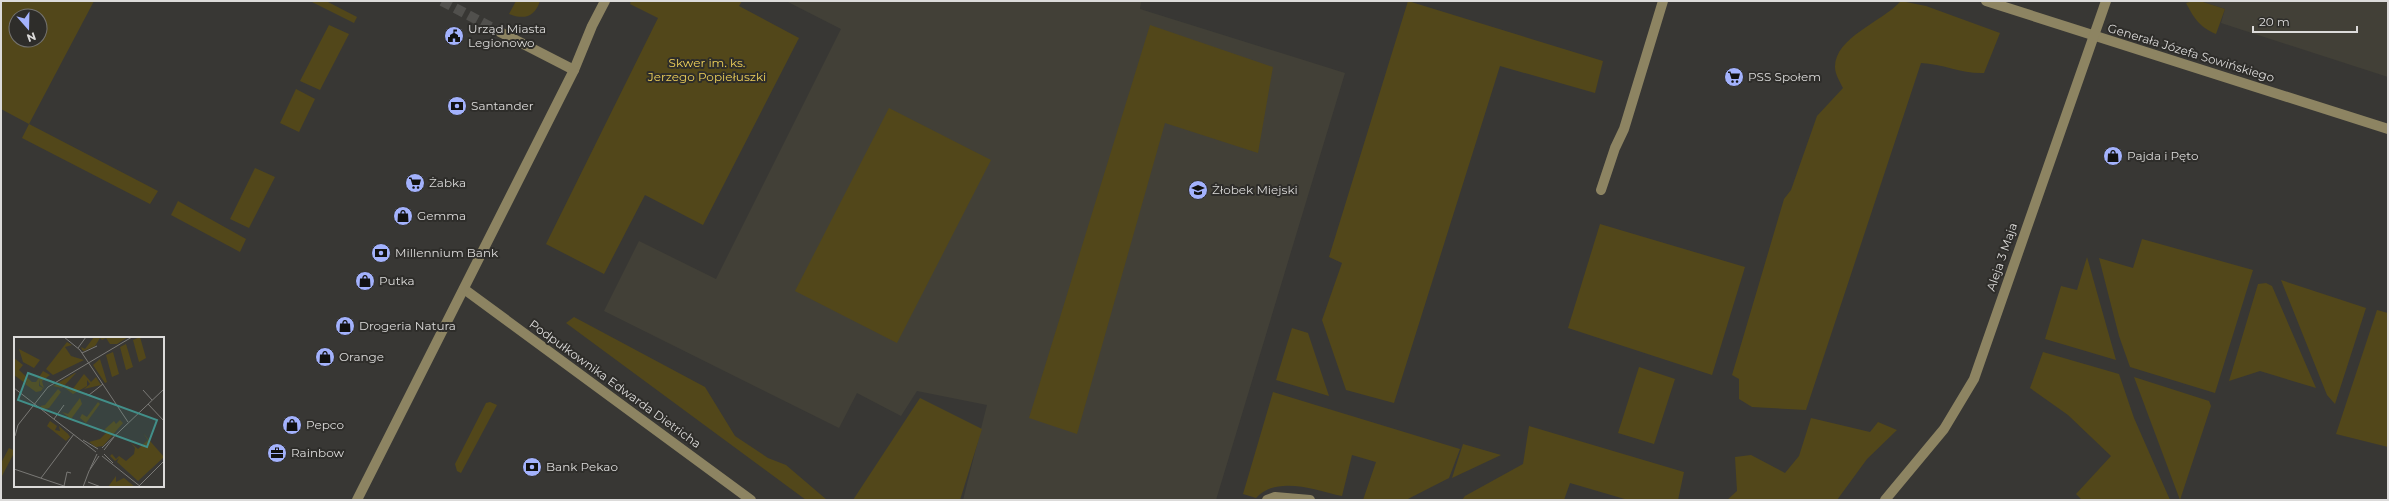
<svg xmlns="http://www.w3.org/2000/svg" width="2389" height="501" viewBox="0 0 2389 501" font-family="Montserrat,sans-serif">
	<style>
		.built { fill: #424037 }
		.green { fill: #52471a; fill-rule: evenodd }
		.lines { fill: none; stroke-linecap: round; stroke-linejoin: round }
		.minor-tunnel { stroke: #51504d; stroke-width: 10; stroke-dasharray: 10 5; stroke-linecap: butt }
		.minor { stroke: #8d8462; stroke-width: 10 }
		.labels { text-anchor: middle; stroke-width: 4; stroke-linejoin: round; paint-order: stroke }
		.poi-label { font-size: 12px; fill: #dcdbda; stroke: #2e2d2a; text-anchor: start }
		.street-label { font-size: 12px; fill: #dcdbda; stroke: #2e2d2a }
		.park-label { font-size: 12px; fill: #eed05a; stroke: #2e2d2a }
		.inset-road { fill: none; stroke: #7a7976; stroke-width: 1 }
		.view { fill: #428f89; fill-opacity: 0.15; stroke: #428f89; stroke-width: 2 }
		.inset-edge { fill: none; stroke: #dcdbda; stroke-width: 2 }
	</style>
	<rect width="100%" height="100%" fill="#383734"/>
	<g class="built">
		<polygon points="786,1 1141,1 1140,9 1345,73 1216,500 963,500 987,405 917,391 901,416 857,393 839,428 604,311 639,241 716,279 841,29"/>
		<polygon points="2200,1 2388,1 2388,77 2221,23 2225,9"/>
	</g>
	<g class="green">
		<path d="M 1,1 L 94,1 L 29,124 L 158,191 L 150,204 L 22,138 L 29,124 L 1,109 ZM 16,16 L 40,16 L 40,40 L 16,40 Z"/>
		<polygon points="310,1 326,1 357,17 354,23"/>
		<path d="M 516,1 L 540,1 C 535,17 524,20 509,14 Z"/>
		<polygon points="631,1 742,1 739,6 799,38 703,225 645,195 604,274 546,244 658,18 630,4"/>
		<polygon points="1408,1 1603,61 1595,93 1500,66 1394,403 1346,390 1322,320 1342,263 1329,257"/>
		<path d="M 1901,1 L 1926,6 L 2000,33 L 1984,73 C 1963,74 1943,64 1921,63 L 1806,410 L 1752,407 L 1739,399 L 1739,379 L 1732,375 L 1784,199 L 1791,190 L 1817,116 L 1843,88 C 1840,82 1835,74 1835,67 C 1835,37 1882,22 1901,1 Z"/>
		<path d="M 2193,1 L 2200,1 L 2225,9 L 2216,34 C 2199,27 2194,18 2186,3 Z"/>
		<polygon points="329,25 349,34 320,90 300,81"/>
		<polygon points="1150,25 1273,67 1258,153 1165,123 1077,434 1029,418"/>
		<polygon points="296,89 315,99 299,132 280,123"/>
		<polygon points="889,108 991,160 897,343 795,291"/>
		<polygon points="255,168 275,177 249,228 230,219"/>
		<polygon points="178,201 246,239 240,252 171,215"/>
		<polygon points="1600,224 1745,267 1712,375 1568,328"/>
		<polygon points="2142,239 2253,270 2215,393 2130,367 2119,336 2099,258 2133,268"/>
		<polygon points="2087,257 2116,360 2045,339 2061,286 2077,290"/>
		<polygon points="2281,280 2366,308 2335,404 2327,395"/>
		<polygon points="2266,283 2272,286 2316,388 2260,371 2229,381 2258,284"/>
		<polygon points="2377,310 2388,313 2388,447 2336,434"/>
		<polygon points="574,317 705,387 735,436 768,458 786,465 827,500 806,500 566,323"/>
		<polygon points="1292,328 1308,333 1329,396 1276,380"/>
		<polygon points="2043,352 2119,374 2134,418 2170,500 2082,500 2076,494 2111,456 2068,415 2030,388"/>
		<polygon points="1639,367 1675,379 1654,444 1618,433"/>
		<polygon points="2134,377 2209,401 2211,406 2180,500"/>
		<path d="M 1273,392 L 1460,449 L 1449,478 L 1406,500 L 1363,500 L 1376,462 L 1352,455 L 1342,496 C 1315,490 1277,475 1256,498 L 1243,494 Z"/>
		<polygon points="920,398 982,429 960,500 853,500"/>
		<polygon points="490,402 497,405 461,473 457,471 455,464 486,403"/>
		<polygon points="1811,418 1870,432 1878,422 1897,430 1867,459 1837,500 1727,500 1737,491 1735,457 1751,455 1785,473 1799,456"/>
		<polygon points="1529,426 1684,472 1678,500 1628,500 1570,483 1564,500 1462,500 1465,496 1523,464"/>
		<polygon points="1463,444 1501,455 1452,478"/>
		<polygon points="9,448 15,451 1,478 1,463"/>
	</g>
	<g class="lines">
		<polyline class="minor-tunnel" points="442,1 500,32"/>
		<g class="minor">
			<polyline points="1986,1 2388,129"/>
			<polyline points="500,32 574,70"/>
			<polyline points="1601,190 1615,148 1624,129 1663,1"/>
			<polyline points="464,289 751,500"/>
			<polyline points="357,500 574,70 592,26 605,1"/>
			<polyline points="1267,500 1275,497 1310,500"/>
			<polyline points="1885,500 1944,429 1974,379 2106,1"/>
		</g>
	</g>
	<defs>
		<g id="civic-disc" transform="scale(1)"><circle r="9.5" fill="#a3b2fd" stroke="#2e2d2a"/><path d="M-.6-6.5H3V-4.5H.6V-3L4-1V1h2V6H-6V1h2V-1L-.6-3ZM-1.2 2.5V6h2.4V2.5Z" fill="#111"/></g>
		<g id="supermarket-disc" transform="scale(1)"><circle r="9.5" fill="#a3b2fd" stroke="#2e2d2a"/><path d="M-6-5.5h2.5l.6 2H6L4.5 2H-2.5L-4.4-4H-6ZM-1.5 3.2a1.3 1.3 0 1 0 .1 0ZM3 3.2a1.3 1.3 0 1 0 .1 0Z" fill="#111"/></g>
		<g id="bank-disc" transform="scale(1)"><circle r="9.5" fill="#a3b2fd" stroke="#2e2d2a"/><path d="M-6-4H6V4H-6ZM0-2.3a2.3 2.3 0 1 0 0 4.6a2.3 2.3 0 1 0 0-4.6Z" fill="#111"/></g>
		<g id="shop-disc" transform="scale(1)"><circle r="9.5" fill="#a3b2fd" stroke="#2e2d2a"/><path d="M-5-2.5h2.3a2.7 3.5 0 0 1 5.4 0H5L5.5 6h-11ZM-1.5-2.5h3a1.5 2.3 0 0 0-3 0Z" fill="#111"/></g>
		<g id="school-disc" transform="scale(1)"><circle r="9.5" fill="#a3b2fd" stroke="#2e2d2a"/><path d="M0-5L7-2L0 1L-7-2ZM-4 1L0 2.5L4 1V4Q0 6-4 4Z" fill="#111"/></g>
		<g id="office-disc" transform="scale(1)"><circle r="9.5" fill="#a3b2fd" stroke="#2e2d2a"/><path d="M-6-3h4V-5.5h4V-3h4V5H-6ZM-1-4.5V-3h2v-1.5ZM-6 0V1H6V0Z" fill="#111"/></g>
	</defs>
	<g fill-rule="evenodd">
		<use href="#civic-disc" x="454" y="36"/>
		<use href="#supermarket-disc" x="1734" y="77"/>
		<use href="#bank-disc" x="457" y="106"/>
		<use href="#shop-disc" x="2113" y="156"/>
		<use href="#supermarket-disc" x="415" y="183"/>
		<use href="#school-disc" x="1198" y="190"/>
		<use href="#shop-disc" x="403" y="216"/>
		<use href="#bank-disc" x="381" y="253"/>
		<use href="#shop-disc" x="365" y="281"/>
		<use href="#shop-disc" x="345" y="326"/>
		<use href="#shop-disc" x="325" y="357"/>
		<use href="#shop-disc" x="292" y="425"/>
		<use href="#office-disc" x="277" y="453"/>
		<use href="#bank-disc" x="532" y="467"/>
	</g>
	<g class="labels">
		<g class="poi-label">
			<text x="468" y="33">Urząd Miasta<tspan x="468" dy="14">Legionowo</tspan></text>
			<text x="1748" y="81">PSS Społem</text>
			<text x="471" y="110">Santander</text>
			<text x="2127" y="160">Pajda i Pęto</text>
			<text x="429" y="187">Żabka</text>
			<text x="1212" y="194">Żłobek Miejski</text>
			<text x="417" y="220">Gemma</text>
			<text x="395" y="257">Millennium Bank</text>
			<text x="379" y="285">Putka</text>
			<text x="359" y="330">Drogeria Natura</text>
			<text x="339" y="361">Orange</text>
			<text x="306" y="429">Pepco</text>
			<text x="291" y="457">Rainbow</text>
			<text x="546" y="471">Bank Pekao</text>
		</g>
		<g class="street-label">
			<text transform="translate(2191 53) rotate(17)" y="4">Generała Józefa Sowińskiego</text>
			<text transform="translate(2002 257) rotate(-71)" y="4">Aleja 3 Maja</text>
			<text transform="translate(615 384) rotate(36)" y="4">Podpułkownika Edwarda Dietricha</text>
		</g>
		<g class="park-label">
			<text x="707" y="67">Skwer im. ks.<tspan x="707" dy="14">Jerzego Popiełuszki</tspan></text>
		</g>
	</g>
	<g transform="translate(14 337)">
		<rect width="150" height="150" fill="#383734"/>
		<path d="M 80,0 L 114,0 L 103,7 L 96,7 L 92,1 L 88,3 L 86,1 L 81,9 L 70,14 L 68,13 L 67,10 L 71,12 ZM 126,0 L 132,21 L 125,25 L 119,3 ZM 53,5 L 58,8 L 51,10 L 57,19 L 70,23 L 39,38 L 32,32 ZM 112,7 L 119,30 L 112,33 L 106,10 ZM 5,12 L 26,23 L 20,31 L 9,25 ZM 99,15 L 105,37 L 98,40 L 92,18 ZM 0,21 L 9,28 L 5,33 L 18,45 L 22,45 L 29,34 L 36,38 L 28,44 L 30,51 L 26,48 L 25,42 L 25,49 L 29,51 L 27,54 L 22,55 L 11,47 L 14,43 L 11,46 L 0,38 ZM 86,22 L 93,45 L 91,46 L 79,28 ZM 62,36 L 48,51 L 39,49 L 61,36 ZM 70,37 L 77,45 L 82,40 L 87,48 L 70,52 L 76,47 L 73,43 L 73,49 L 59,57 L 51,51 L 53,48 L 58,53 ZM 44,52 L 47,55 L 35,71 L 30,72 L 26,69 L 31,68 ZM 66,61 L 68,67 L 57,82 L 48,75 L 54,77 ZM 84,65 L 86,67 L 72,86 L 66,81 L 68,77 L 73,80 ZM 106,83 L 109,86 L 89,109 L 82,110 L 75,105 L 86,102 L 93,95 L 91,92 L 100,84 L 102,87 ZM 36,84 L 43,89 L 41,93 L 46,94 L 45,89 L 54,97 L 56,100 L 52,104 L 33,89 ZM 129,96 L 150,120 L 124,144 L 103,125 L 105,121 L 101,124 L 96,119 L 98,117 L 102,122 L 105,119 L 112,124 L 120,117 L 121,111 L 117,106 L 124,112 L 134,103 ZM 102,139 L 102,145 L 110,141 L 121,150 L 94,150 Z" fill="#52471a"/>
		<path class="inset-road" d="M 50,0 L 66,13 L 114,85M 64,11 L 72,0M 68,16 L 83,9M 0,51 L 82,115M 129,53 L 138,63M 72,57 L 75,58 L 89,47M 134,67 L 150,84M 40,82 L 50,68M 1,99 L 4,88 L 34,50 L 118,0M 69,103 L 84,112M 88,111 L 150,52M 90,113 L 100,100M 90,117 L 99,126M 88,119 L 127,150M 0,132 L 53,150M 76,132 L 83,117M 27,141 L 60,97M 74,145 L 87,150M 50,149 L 53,135 L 57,136M 69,150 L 75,134 L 85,119M 124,150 L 150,124"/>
		<path class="view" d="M 14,36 L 143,83 L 133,110 L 4,63 Z"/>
		<rect width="150" height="150" class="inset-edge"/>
	</g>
	<rect width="2389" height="501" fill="none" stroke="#dcdbda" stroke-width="4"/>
	<g transform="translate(28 28) rotate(160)"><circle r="19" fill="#2e2d2a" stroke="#747370"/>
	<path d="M0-3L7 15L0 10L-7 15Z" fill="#a3b2fd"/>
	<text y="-6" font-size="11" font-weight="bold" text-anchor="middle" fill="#dcdbda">N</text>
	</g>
	<path d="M2253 26v6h104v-6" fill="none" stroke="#dcdbda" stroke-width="2"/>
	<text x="2259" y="26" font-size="12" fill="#dcdbda" stroke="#2e2d2a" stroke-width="3" paint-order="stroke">20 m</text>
</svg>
